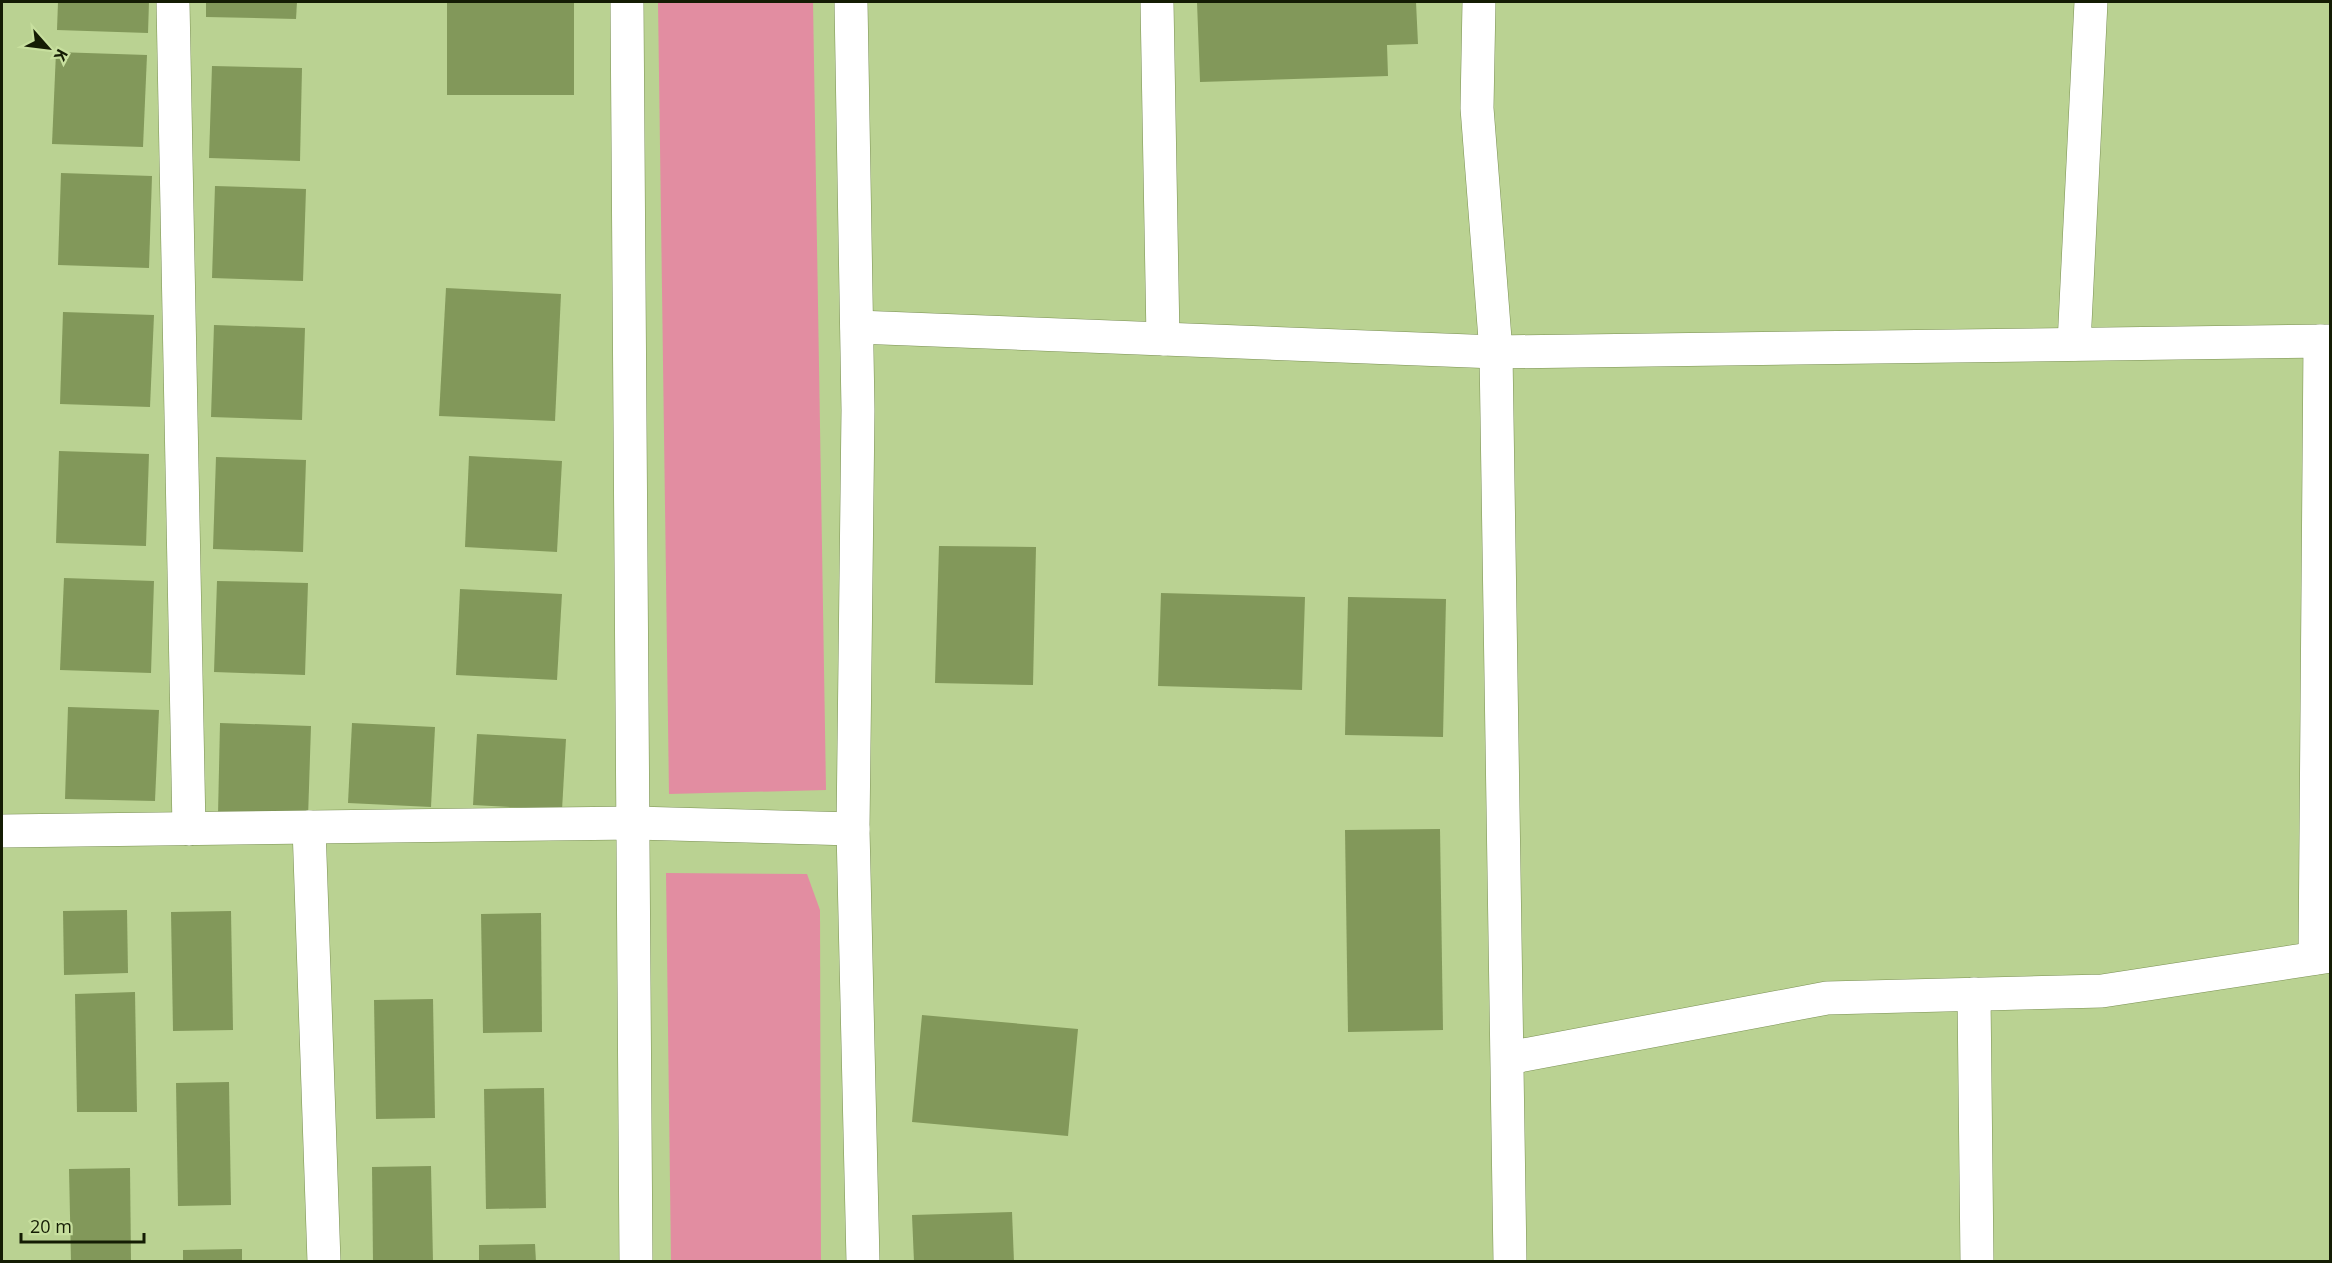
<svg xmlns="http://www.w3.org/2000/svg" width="2332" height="1263" viewBox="0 0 2332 1263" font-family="'Open Sans',sans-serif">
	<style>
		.green { fill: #e28da1 }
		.building { fill: #82985a }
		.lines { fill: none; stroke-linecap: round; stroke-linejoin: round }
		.street-casing { stroke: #7a9053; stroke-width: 34 }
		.street { stroke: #fff; stroke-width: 33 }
	</style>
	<rect width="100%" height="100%" fill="#bad292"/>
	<g class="green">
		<polygon points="658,2 813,2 826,790 669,794"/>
		<polygon points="666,873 807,874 820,910 821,1261 671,1261"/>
	</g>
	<g class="building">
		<polygon points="58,2 149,2 148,33 57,30"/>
		<polygon points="206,2 297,2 296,19 206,17"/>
		<rect x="447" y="2" width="127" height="93"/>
		<polygon points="1197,2 1416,2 1418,44 1387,45 1388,76 1200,82"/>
		<polygon points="56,52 147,55 143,147 52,144"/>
		<polygon points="212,66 302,68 300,161 209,158"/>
		<polygon points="61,173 152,176 149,268 58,265"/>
		<polygon points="215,186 306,189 303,281 212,278"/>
		<polygon points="446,288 561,294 555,421 439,416"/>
		<polygon points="63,312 154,315 150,407 60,404"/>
		<polygon points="214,325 305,328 302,420 211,417"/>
		<polygon points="59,451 149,454 146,546 56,543"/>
		<polygon points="469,456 562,461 557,552 465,547"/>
		<polygon points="216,457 306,460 303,552 213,549"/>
		<polygon points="939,546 1036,547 1033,685 935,683"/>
		<polygon points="64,578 154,581 151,673 60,670"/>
		<polygon points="217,581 308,583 305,675 214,672"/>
		<polygon points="460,589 562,594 557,680 456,675"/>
		<polygon points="1161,593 1305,597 1302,690 1158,686"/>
		<polygon points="1348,597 1446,599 1443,737 1345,735"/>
		<polygon points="68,707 159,710 155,801 65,799"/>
		<polygon points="220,723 311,726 308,818 218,815"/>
		<polygon points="352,723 435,727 431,807 348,803"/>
		<polygon points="477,734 566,739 562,810 473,805"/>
		<polygon points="1440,829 1443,1030 1348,1032 1345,830"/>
		<polygon points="127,910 128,973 64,975 63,911"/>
		<polygon points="231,911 233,1030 173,1031 171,912"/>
		<polygon points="541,913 542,1032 483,1033 481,914"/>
		<polygon points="135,992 137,1112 77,1112 75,994"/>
		<polygon points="433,999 435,1118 376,1119 374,1000"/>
		<polygon points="922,1015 1078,1029 1068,1136 912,1122"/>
		<polygon points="229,1082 231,1205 178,1206 176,1083"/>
		<polygon points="544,1088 546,1208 486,1209 484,1089"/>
		<polygon points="431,1166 433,1262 373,1262 372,1167"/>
		<polygon points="130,1168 131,1262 71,1262 69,1169"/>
		<polygon points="1012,1212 1014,1262 914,1262 912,1215"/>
		<polygon points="535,1244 536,1262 479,1262 479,1245"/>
		<polygon points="242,1249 242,1262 183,1262 183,1250"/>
	</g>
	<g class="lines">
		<g class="street-casing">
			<g id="street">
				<polyline points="173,2 189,829"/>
				<polyline points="627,2 636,1262"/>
				<polyline points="851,2 858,410 853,829 863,1262"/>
				<polyline points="1157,2 1163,339"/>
				<polyline points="1479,2 1477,108 1496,352 1510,1262"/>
				<polyline points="857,327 1496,352 2330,341"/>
				<polyline points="2074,344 2091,2"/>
				<polyline points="309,827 324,1262"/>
				<polyline points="2,831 635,823 853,829"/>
				<polyline points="2315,958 2320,341"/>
				<polyline points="1974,994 1977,1262"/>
				<polyline points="1508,1058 1827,998 2102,991 2330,956"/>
			</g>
		</g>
		<use href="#street" class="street"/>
	</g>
	<rect width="2332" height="1263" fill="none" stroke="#141c04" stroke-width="6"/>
	<g transform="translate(48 48) rotate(118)" stroke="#c7df9e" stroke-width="4.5" paint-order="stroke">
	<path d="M0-4.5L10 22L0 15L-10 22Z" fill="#141c04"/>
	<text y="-9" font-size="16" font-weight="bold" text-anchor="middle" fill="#141c04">K</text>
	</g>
	<path d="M21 1233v9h123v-9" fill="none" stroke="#141c04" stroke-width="3"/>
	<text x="30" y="1233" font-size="18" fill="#141c04" stroke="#c7df9e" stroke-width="4.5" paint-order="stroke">20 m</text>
</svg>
